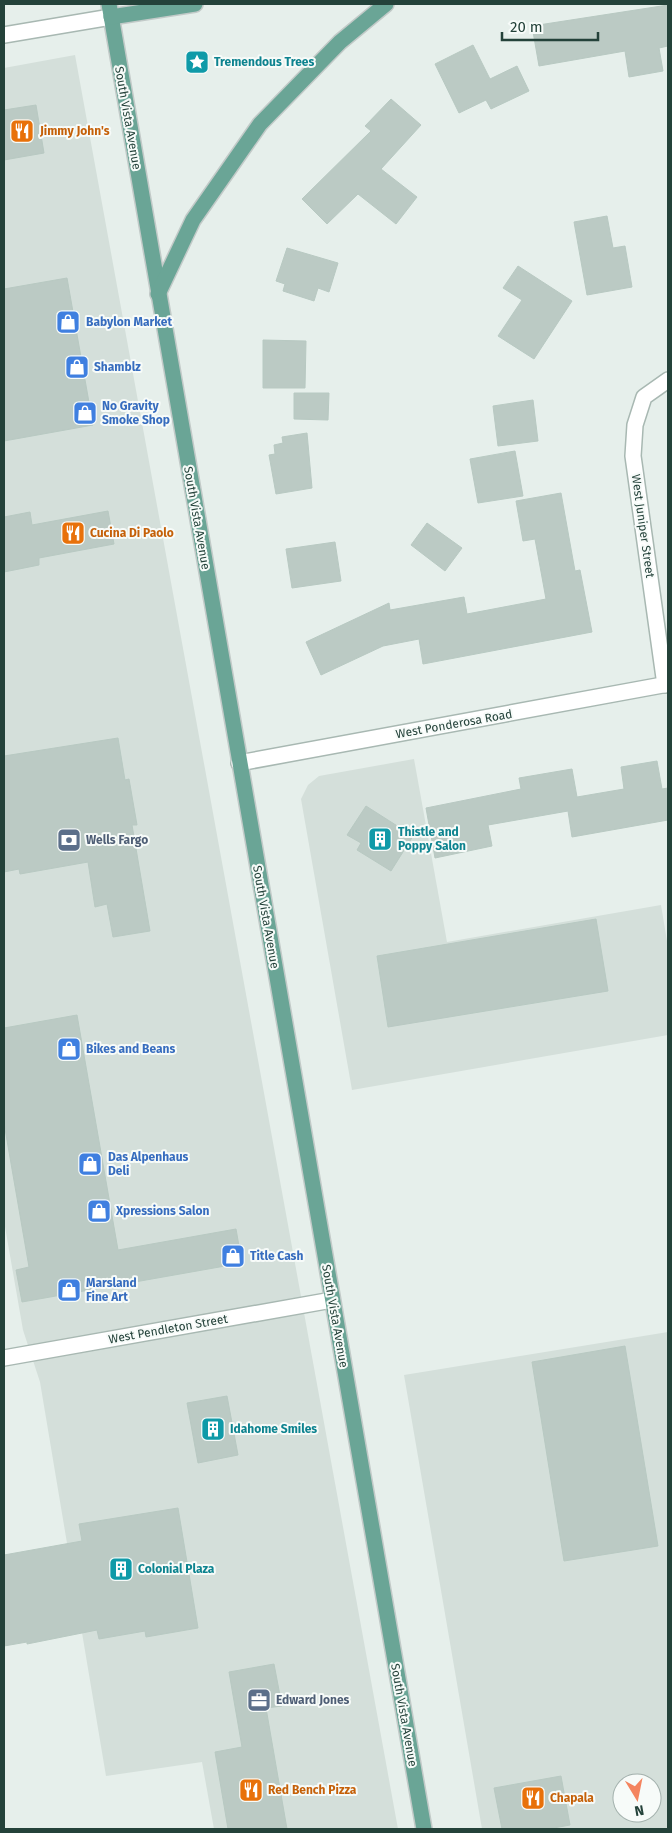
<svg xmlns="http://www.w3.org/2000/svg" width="672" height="1833" viewBox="0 0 672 1833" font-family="'Fira Sans',sans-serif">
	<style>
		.built { fill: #d4dfda; fill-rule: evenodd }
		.building { fill: #bbcac4; stroke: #b8c9c2 }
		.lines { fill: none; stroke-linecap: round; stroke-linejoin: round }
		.minor-casing { stroke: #a8b8b2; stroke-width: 18 }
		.tertiary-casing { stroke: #a8b8b2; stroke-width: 18 }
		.primary-casing { stroke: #c2cac8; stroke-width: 18 }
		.minor { stroke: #fff; stroke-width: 15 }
		.tertiary { stroke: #fff; stroke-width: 15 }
		.primary { stroke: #6aa596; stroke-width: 15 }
		.labels { text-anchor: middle; stroke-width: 4; stroke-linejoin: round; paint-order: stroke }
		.culture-label { font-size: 12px; font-weight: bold; fill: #0d838f; stroke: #f7fbf9; text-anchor: start }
		.street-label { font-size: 12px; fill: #24423a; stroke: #f7fbf9 }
		.food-label { font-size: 12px; font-weight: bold; fill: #c56008; stroke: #f7fbf9; text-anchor: start }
		.shop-label { font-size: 12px; font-weight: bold; fill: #366cbe; stroke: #f7fbf9; text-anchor: start }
		.service-label { font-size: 12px; font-weight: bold; fill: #4e5e75; stroke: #f7fbf9; text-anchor: start }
	</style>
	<rect width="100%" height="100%" fill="#e6efeb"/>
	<g class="built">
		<polygon points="75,55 398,1829 214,1829 202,1762 106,1776 40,1382 23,1330 4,1221 4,68"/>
		<polygon points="414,759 447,942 661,905 668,947 668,1035 352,1090 301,799 308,785 319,776"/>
		<path d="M 668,1332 L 668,1829 L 482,1829 L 404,1375 ZM 622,1783 L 652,1783 L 652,1813 L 622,1813 Z"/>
	</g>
	<g class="building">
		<polygon points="668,5 668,46 659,48 663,71 629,77 625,51 539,66 532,26"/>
		<polygon points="473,45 490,79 517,66 529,91 491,109 486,100 459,113 435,64"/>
		<polygon points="391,99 421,125 381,169 417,197 396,224 358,194 327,224 302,199 371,131 365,126"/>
		<polygon points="36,105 44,153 4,160 4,110"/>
		<polygon points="607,216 613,248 625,246 632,287 587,295 574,222"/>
		<polygon points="287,248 338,263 329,292 318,288 314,301 283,291 285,284 276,281"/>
		<polygon points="518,266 572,301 534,359 498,336 522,300 503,288"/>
		<polygon points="67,278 93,425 4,441 4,289"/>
		<polygon points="263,340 306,341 305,388 263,388"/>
		<polygon points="294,393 329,393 328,420 294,419"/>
		<polygon points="533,400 538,441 498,446 493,406"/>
		<polygon points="307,433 312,488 276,494 269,455 275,454 274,445 283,443 282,437"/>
		<polygon points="515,451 523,496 478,503 470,459"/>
		<polygon points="561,493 575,571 580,570 592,632 423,664 419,639 383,646 321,675 306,642 389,603 390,610 464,597 467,614 546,599 535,539 523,541 516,501"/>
		<polygon points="108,511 114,544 39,558 39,565 4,572 4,517 30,512 32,525"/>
		<polygon points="427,523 462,548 445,571 411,545"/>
		<polygon points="335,542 341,581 292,588 286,549"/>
		<polygon points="118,738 125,780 129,779 137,825 132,825 150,931 113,937 107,904 95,907 88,862 20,874 19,869 4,872 4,756"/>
		<polygon points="657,761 662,789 668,788 668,820 572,837 568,811 488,825 492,846 435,858 426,808 521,789 519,778 572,769 577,797 624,789 621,767"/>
		<polygon points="366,806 413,836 391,871 357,850 361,843 347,835"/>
		<polygon points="596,919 608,991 388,1027 377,956"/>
		<polygon points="77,1015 118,1250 236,1229 242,1263 22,1302 16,1270 29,1267 4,1123 4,1028"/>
		<polygon points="625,1346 658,1546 564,1561 532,1362"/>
		<polygon points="227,1396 238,1455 198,1463 187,1403"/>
		<polygon points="178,1508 198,1628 146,1637 145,1631 99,1639 97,1630 27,1644 27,1642 4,1646 4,1555 82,1541 79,1524"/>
		<polygon points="274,1664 282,1706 266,1708 287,1829 228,1829 215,1752 242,1747 229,1672"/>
		<polygon points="561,1776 570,1825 548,1829 502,1829 494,1788"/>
	</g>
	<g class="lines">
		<g class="minor-casing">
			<g id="minor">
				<polyline points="665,685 633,456 635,425 644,397 668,380"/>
				<polyline points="239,763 668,684"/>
				<polyline points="4,1358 332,1300"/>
			</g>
		</g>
		<g class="tertiary-casing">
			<polyline id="tertiary" points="4,35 111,17"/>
		</g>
		<g class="primary-casing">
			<g id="primary">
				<polyline points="109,4 424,1829"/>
				<polyline points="111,17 195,4"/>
				<polyline points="158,294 193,220 260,124 340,42 386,4"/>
			</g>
		</g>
		<use href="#minor" class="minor"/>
		<use href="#tertiary" class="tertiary"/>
		<use href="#primary" class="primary"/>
	</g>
	<defs>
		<g id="sight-square" transform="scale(1.25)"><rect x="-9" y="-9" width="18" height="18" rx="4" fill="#0f9aa8" stroke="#f7fbf9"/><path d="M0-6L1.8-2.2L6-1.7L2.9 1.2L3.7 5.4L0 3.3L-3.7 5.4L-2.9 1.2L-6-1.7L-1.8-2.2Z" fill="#fff"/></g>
		<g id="restaurant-square" transform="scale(1.25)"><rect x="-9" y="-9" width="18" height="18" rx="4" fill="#e8710a" stroke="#f7fbf9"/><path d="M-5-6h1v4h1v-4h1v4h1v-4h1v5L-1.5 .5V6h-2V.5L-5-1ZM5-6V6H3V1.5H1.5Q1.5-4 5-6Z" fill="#fff"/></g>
		<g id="shop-square" transform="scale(1.25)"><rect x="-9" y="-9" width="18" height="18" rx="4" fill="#3f7fe0" stroke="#f7fbf9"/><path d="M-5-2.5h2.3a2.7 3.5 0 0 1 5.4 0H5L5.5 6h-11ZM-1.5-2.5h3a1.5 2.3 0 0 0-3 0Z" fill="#fff"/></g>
		<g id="building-square" transform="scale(1.25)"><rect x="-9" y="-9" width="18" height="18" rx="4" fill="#0f9aa8" stroke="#f7fbf9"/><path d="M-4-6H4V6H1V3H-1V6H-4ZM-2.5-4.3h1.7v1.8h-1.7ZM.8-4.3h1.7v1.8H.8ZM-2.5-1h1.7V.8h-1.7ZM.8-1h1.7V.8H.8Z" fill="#fff"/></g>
		<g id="bank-square" transform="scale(1.25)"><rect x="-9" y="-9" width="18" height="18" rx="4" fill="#5c6f8a" stroke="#f7fbf9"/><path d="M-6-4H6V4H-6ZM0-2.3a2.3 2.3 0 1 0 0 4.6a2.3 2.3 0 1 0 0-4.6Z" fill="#fff"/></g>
		<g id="office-square" transform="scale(1.25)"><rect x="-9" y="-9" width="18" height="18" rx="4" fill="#5c6f8a" stroke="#f7fbf9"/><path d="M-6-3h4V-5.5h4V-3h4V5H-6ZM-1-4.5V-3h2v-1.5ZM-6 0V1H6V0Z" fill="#fff"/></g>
	</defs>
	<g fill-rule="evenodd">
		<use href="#sight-square" x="197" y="62"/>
		<use href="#restaurant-square" x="22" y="131"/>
		<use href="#shop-square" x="68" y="322"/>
		<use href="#shop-square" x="77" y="367"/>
		<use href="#shop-square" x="85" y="413"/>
		<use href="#restaurant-square" x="73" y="533"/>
		<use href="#building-square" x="380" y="839"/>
		<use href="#bank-square" x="69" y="840"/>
		<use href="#shop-square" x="69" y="1049"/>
		<use href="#shop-square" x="90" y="1164"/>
		<use href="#shop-square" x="99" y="1211"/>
		<use href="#shop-square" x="233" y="1256"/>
		<use href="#shop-square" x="69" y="1290"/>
		<use href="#building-square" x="213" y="1429"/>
		<use href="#building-square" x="121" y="1569"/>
		<use href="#office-square" x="259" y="1700"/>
		<use href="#restaurant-square" x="251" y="1790"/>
		<use href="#restaurant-square" x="533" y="1798"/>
	</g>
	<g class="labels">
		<g class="culture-label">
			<text x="214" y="66">Tremendous Trees</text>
			<text x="398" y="836">Thistle and<tspan x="398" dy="14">Poppy Salon</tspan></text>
			<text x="230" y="1433">Idahome Smiles</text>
			<text x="138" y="1573">Colonial Plaza</text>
		</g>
		<g class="street-label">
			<text transform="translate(128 118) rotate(80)" y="4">South Vista Avenue</text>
			<text transform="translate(197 518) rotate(80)" y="4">South Vista Avenue</text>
			<text transform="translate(643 526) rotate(82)" y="4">West Juniper Street</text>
			<text transform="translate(454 724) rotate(-10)" y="4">West Ponderosa Road</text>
			<text transform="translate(266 917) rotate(80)" y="4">South Vista Avenue</text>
			<text transform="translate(335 1316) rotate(80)" y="4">South Vista Avenue</text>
			<text transform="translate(168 1329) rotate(-10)" y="4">West Pendleton Street</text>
			<text transform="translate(404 1715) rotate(80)" y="4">South Vista Avenue</text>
		</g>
		<g class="food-label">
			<text x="40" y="135">Jimmy John's</text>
			<text x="90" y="537">Cucina Di Paolo</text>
			<text x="268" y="1794">Red Bench Pizza</text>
			<text x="550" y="1802">Chapala</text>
		</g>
		<g class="shop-label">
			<text x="86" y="326">Babylon Market</text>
			<text x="94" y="371">Shamblz</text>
			<text x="102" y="410">No Gravity<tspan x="102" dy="14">Smoke Shop</tspan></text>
			<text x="86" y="1053">Bikes and Beans</text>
			<text x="108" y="1161">Das Alpenhaus<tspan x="108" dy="14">Deli</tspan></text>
			<text x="116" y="1215">Xpressions Salon</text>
			<text x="250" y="1260">Title Cash</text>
			<text x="86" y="1287">Marsland<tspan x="86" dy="14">Fine Art</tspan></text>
		</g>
		<g class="service-label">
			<text x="86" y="844">Wells Fargo</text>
			<text x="276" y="1704">Edward Jones</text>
		</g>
	</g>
	<rect width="672" height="1833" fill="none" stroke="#24423a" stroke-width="10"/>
	<g transform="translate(637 1798) rotate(170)"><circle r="24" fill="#f7fbf9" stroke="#a3b1ad"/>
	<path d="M0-4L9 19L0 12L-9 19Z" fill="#f4845f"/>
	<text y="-8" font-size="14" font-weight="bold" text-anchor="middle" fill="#24423a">N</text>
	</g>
	<path d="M502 32v8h96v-8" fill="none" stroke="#24423a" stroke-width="2.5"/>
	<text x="510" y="32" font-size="15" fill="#24423a" stroke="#f7fbf9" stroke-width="4" paint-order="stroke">20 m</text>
</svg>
